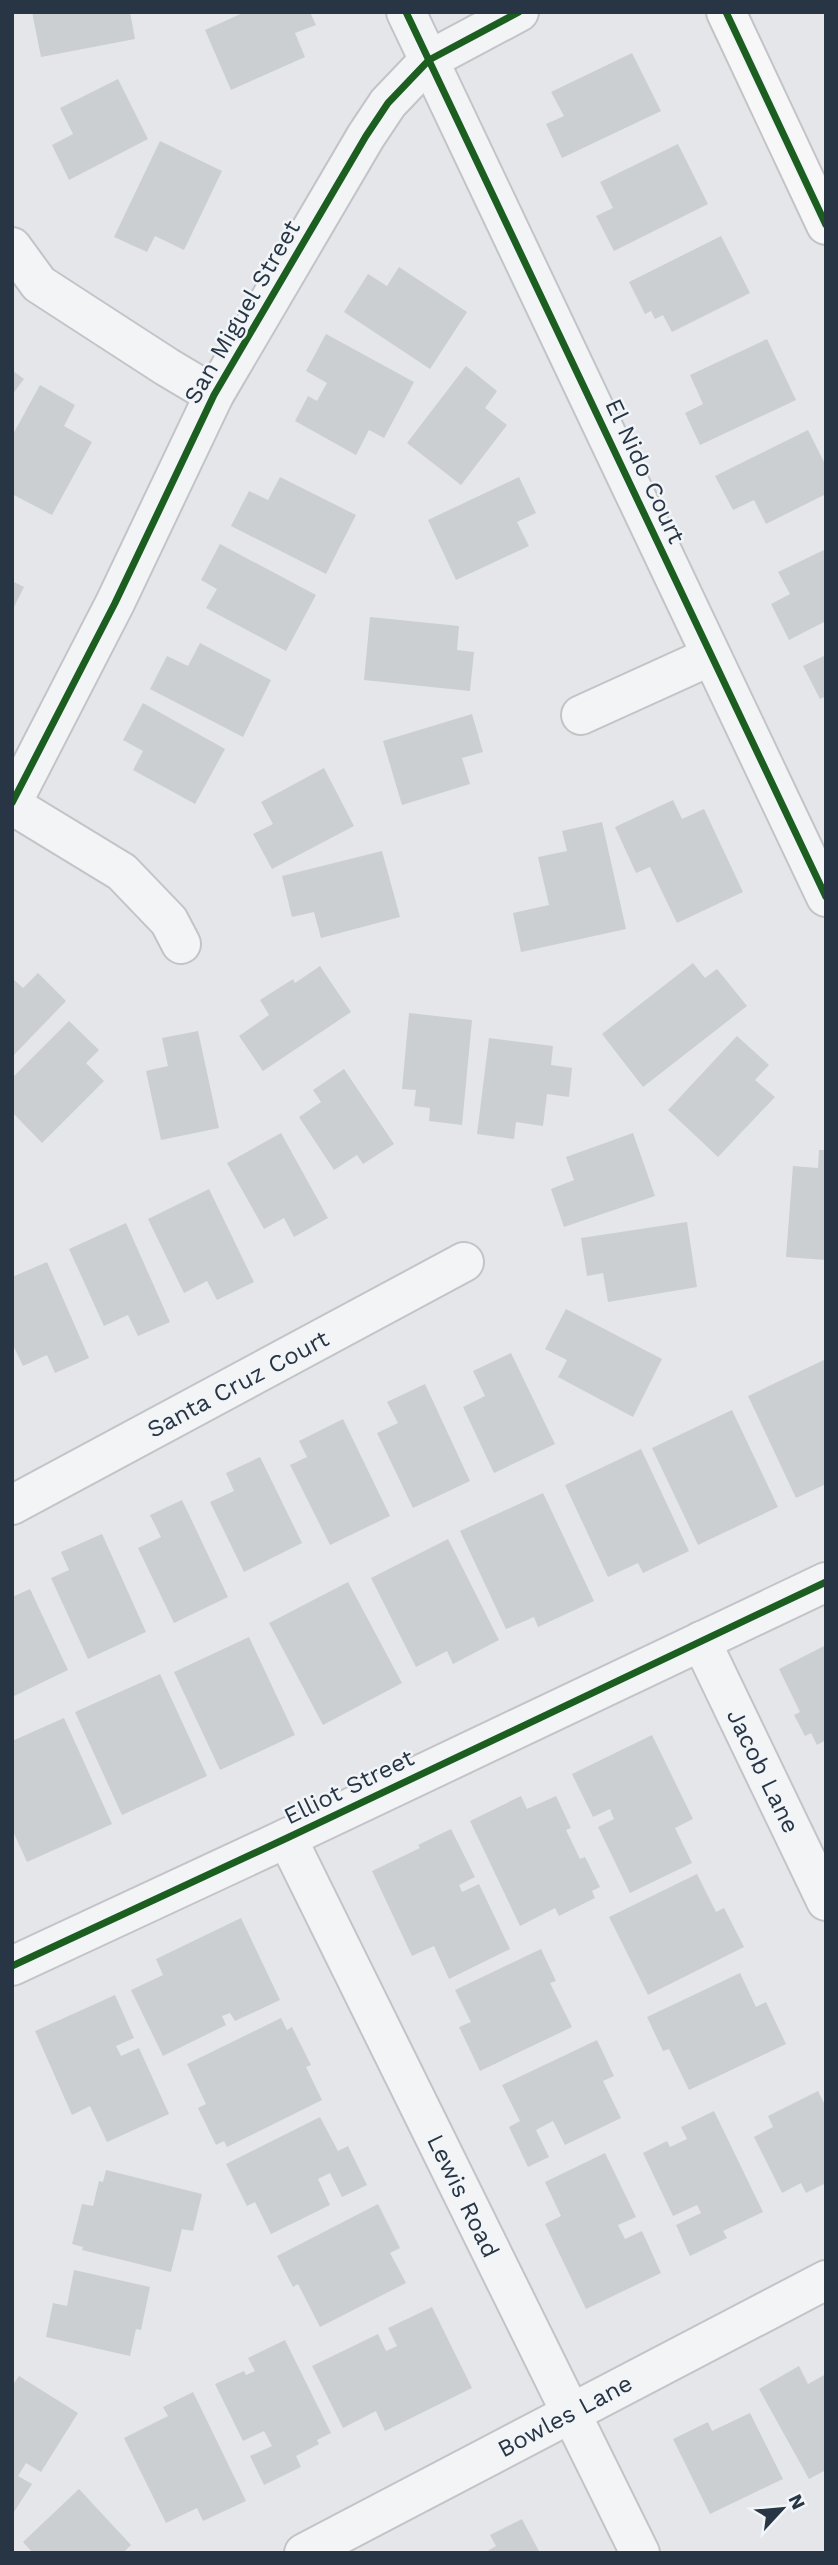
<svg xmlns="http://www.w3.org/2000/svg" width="838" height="2565" viewBox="0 0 838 2565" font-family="'Work Sans',sans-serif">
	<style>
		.building { fill: #cccfd2 }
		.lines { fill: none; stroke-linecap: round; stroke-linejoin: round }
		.street-casing { stroke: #c2c4c7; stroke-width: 42 }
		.secondary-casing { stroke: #c2c4c7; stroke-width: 42 }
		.street { stroke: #f3f4f6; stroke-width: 38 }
		.secondary { stroke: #f7f7f7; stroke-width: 38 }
		.cycleway-casing { stroke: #f2f5f8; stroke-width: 11 }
		.cycleway { stroke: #1b5e20; stroke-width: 7 }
		.labels { text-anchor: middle; stroke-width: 5; stroke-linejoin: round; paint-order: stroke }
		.street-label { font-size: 24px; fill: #283545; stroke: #f2f5f8 }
	</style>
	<rect width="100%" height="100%" fill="#e4e6e9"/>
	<g class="building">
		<polygon points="32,12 130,12 135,39 41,57"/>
		<polygon points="245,12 310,12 316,25 295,33 305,57 231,90 205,30"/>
		<polygon points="632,53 661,111 562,158 546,124 564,116 551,92"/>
		<polygon points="118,79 148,139 69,180 52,145 73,134 60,108"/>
		<polygon points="160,141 222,171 184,250 155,236 147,252 114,237"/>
		<polygon points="678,144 708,204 614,251 596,216 613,208 600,182"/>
		<polygon points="721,236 750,293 672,332 663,315 655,319 651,311 645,314 629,282"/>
		<polygon points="399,267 467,312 430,369 344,312 368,274 387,286"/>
		<polygon points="326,334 414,382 384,438 369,430 356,455 295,421 308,396 317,401 327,383 306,371"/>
		<polygon points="767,339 796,400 700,445 685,413 703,404 690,375"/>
		<polygon points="466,366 497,391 485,408 507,425 461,485 407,443"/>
		<polygon points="12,370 24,379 12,395"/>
		<polygon points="40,385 75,405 64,426 92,442 52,515 12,494 12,436"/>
		<polygon points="808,430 826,466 826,494 766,524 754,500 733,510 715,476"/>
		<polygon points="280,477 356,515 326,574 231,526 249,491 268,500"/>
		<polygon points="519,477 536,513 517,522 529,546 456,580 428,520"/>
		<polygon points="220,544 316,595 286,651 206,608 217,589 201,580"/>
		<polygon points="826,549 826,621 789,640 771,604 790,594 778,572"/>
		<polygon points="12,581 24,587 12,611"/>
		<polygon points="370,617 459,626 457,650 474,652 470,691 364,680"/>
		<polygon points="200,643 271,680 243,737 150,689 167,656 188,666"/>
		<polygon points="826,655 826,696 820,699 803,666"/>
		<polygon points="143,703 225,749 195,804 133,770 143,751 123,740"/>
		<polygon points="472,714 483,752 462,758 470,784 402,805 383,741"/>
		<polygon points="324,768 354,826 272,869 253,834 273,824 261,802"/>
		<polygon points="673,800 682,819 704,809 743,892 677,923 650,867 636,873 615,827"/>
		<polygon points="602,822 626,929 521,952 513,913 549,905 538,857 567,851 562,831"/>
		<polygon points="382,851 400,917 321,938 314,912 292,917 282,876"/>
		<polygon points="693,963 705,978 717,969 747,1006 643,1087 602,1034"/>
		<polygon points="320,966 351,1012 263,1071 239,1036 269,1015 260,1000 293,979 295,983"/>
		<polygon points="38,973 66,1001 12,1057 12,978 23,988"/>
		<polygon points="409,1013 472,1020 462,1125 429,1121 430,1108 414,1106 416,1090 402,1089"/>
		<polygon points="69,1021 99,1050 86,1063 104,1081 42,1143 12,1112 12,1078"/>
		<polygon points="198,1031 219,1128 161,1140 146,1071 168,1066 162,1038"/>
		<polygon points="737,1036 769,1065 755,1080 775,1097 718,1157 668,1110"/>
		<polygon points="489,1038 553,1046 551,1065 572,1068 569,1097 547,1094 543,1126 516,1122 514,1139 477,1134"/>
		<polygon points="344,1069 394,1144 363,1164 357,1155 334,1170 299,1117 321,1102 313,1090"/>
		<polygon points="281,1133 328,1218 294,1237 284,1218 264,1229 227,1163"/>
		<polygon points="633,1133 655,1196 564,1227 551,1189 574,1180 566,1157"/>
		<polygon points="819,1150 826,1150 826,1260 786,1257 793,1166 818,1168"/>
		<polygon points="209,1189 254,1282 217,1300 207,1281 184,1293 148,1219"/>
		<polygon points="687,1222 697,1287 608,1302 603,1273 587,1276 581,1238"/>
		<polygon points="126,1223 170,1322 138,1336 128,1315 104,1326 69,1249"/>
		<polygon points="47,1262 89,1358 55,1373 47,1355 23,1366 12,1343 12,1277"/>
		<polygon points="566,1309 662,1359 633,1417 558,1377 567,1360 545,1349"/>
		<polygon points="511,1353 555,1444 494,1473 463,1407 485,1396 473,1371"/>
		<polygon points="826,1359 826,1484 796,1498 748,1396"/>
		<polygon points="425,1384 470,1481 413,1508 377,1433 398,1423 387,1402"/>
		<polygon points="732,1410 778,1507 698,1545 652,1448"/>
		<polygon points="343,1419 390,1516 330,1545 290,1465 307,1457 299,1441"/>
		<polygon points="641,1449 689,1551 643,1573 638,1563 608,1577 565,1485"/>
		<polygon points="260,1457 302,1543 244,1572 210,1502 234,1491 226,1473"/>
		<polygon points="543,1493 594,1601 538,1627 534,1617 506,1629 460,1531"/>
		<polygon points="182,1500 228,1597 174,1623 138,1548 161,1537 150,1515"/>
		<polygon points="102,1534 146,1632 88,1659 51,1578 69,1570 61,1552"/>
		<polygon points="448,1539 499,1640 453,1664 447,1651 416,1667 371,1578"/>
		<polygon points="348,1582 402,1683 323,1725 269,1623"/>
		<polygon points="30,1589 68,1670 12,1697 12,1597"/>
		<polygon points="249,1637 295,1735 220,1770 174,1672"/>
		<polygon points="826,1645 826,1740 817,1745 811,1733 805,1736 794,1715 800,1712 779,1669"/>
		<polygon points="160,1674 207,1776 122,1815 75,1712"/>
		<polygon points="64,1718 112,1824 27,1862 12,1829 12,1741"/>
		<polygon points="652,1735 693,1819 675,1828 692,1863 630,1893 598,1827 614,1819 610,1809 593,1817 572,1774"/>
		<polygon points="521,1796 527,1809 556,1796 571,1828 566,1830 580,1859 585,1857 600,1887 592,1891 595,1898 559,1916 555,1908 520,1926 470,1821"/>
		<polygon points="451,1829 475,1877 459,1885 462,1892 479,1884 510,1949 449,1979 434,1946 412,1956 372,1871 420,1848 418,1845"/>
		<polygon points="697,1874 716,1912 724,1908 744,1947 648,1995 609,1917"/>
		<polygon points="241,1918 280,2000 235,2021 230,2013 222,2016 226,2025 163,2056 131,1990 163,1975 156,1959"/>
		<polygon points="541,1949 556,1981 550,1983 572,2027 480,2071 459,2027 471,2022 455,1990"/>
		<polygon points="740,1973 756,2007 766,2002 786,2044 689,2090 669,2049 663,2051 647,2017"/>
		<polygon points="115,1995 134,2038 116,2046 121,2056 139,2048 169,2114 107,2142 90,2106 72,2115 35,2031"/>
		<polygon points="281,2018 287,2030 292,2027 311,2065 306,2067 322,2100 227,2147 224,2141 216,2145 198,2108 206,2104 187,2064"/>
		<polygon points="597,2040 614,2076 603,2081 621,2118 565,2145 553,2121 536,2130 549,2157 528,2167 509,2127 520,2121 502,2085"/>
		<polygon points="818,2091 826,2107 826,2183 806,2193 801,2183 782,2193 754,2137 773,2127 768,2116"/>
		<polygon points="714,2111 763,2212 723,2231 727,2238 690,2256 676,2225 701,2213 697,2205 673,2216 643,2153 667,2141 670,2147 687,2139 681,2127"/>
		<polygon points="320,2117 338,2151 348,2146 367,2185 342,2197 330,2173 318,2179 330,2205 271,2234 255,2202 247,2206 226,2164"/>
		<polygon points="605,2153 636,2217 618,2225 625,2239 642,2231 661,2273 586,2309 545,2224 561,2216 545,2182"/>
		<polygon points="106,2170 202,2194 193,2231 182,2229 171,2272 82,2250 83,2247 72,2244 82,2204 93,2206 99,2181 103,2182"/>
		<polygon points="378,2204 400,2248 390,2253 406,2283 320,2327 298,2284 293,2287 277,2256"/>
		<polygon points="74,2270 150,2287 141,2330 136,2329 130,2356 46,2337 53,2303 67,2306"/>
		<polygon points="432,2307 472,2388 385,2431 376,2411 343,2428 312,2366 378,2334 386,2351 397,2346 388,2328"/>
		<polygon points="285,2340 331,2433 317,2440 319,2444 296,2456 301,2467 264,2485 250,2456 272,2446 264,2431 243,2441 215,2384 244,2371 246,2375 255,2371 248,2358"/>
		<polygon points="799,2366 808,2384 826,2374 826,2470 809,2479 759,2389"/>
		<polygon points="19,2376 78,2413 41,2472 26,2463 18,2476 32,2484 12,2515 12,2386"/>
		<polygon points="193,2392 246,2501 203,2521 197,2508 166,2523 124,2438 168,2416 163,2407"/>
		<polygon points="750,2413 783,2479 710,2514 673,2439 708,2422 712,2431"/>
		<polygon points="79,2489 131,2545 123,2553 33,2553 23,2542"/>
		<polygon points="522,2519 540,2553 484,2553 496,2546 490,2535"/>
	</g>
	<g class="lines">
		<g class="street-casing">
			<g id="street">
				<polyline points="406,12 826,897"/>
				<polyline points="12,247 39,284 167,367 214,395"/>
				<polyline points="581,715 711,656"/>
				<polyline points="12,803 115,603 214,395 366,136 388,103 429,60 519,12"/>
				<polyline points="12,805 122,872 169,921 181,944"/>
				<polyline points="12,1505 464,1262"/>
				<polyline points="701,1641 826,1901"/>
				<polyline points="287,1838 640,2553"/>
				<polyline points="12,1966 287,1838 826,1582"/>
				<polyline points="304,2553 826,2280"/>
			</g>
		</g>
		<g class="secondary-casing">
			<polyline id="secondary" points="726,12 826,225"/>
		</g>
		<use href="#street" class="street"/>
		<use href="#secondary" class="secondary"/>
		<g class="cycleway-casing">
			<g id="cycleway">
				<polyline points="406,12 826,897"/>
				<polyline points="726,12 826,225"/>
				<polyline points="12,803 115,603 214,395 366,136 388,103 429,60 519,12"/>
				<polyline points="12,1966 287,1838 826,1582"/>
			</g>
		</g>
		<use href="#cycleway" class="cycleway"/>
	</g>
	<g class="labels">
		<g class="street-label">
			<text transform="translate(242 312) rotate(-60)" y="8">San Miguel Street</text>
			<text transform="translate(645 471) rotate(65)" y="8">El Nido Court</text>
			<text transform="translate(238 1384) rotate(-28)" y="8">Santa Cruz Court</text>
			<text transform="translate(763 1771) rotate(64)" y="8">Jacob Lane</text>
			<text transform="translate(349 1787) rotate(-26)" y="8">Elliot Street</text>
			<text transform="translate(463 2196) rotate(64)" y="8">Lewis Road</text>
			<text transform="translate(565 2416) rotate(-28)" y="8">Bowles Lane</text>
		</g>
	</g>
	<rect width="838" height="2565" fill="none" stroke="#283545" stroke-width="28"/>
	<g transform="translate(782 2509) rotate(64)" stroke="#f2f5f8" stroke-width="5" paint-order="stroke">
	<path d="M0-5L12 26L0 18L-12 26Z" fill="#283545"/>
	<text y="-10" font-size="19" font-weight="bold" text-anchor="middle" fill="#283545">N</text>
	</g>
</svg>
